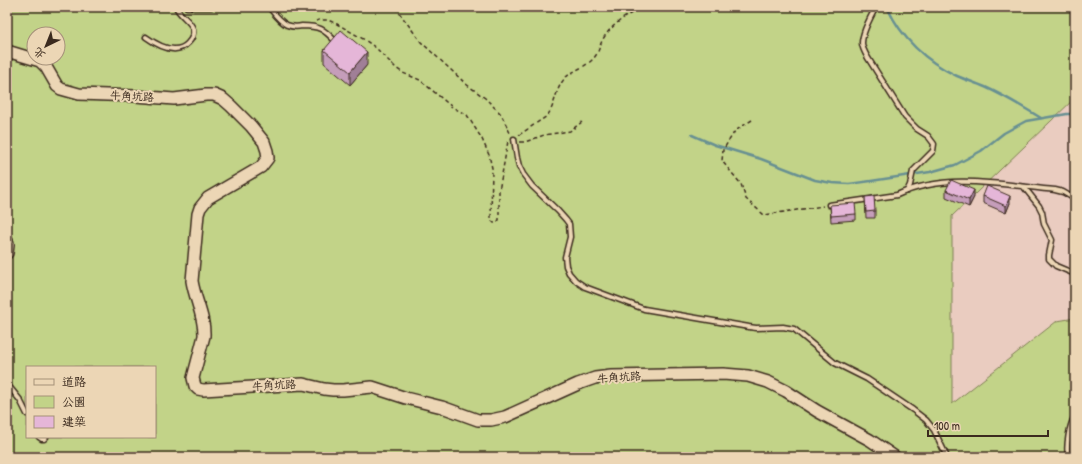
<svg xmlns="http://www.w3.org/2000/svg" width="1082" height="464" viewBox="0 0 1082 464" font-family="'Patrick Hand','LXGW WenKai TC',sans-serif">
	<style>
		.green { fill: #c2d388; stroke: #7e7e53; fill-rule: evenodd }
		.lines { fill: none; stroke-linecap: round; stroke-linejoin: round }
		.stream { stroke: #679092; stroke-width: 2.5 }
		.service-casing { stroke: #3b2a1e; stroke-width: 7 }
		.tertiary-casing { stroke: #3b2a1e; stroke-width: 14 }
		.path { stroke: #3b2a1e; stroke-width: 1.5; stroke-dasharray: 4 3; stroke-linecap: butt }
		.service { stroke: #ecd6b5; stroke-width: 4 }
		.tertiary { stroke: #ecd6b5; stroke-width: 11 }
		.wall { fill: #c59dba; stroke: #3b2a1e }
		.shaded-wall { fill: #a07f97; stroke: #3b2a1e }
		.building { fill: #e5b6d8; stroke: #3b2a1e }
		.labels { text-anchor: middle; stroke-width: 4; stroke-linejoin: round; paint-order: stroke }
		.street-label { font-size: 11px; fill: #3b2a1e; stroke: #ecd6b5 }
	</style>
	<rect width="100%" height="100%" fill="#eaccc0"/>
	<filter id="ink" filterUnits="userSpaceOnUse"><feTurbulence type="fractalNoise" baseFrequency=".025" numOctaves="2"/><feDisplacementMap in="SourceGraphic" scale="8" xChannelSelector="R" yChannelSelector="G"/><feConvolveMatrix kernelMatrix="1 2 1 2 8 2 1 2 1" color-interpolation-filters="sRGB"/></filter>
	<g filter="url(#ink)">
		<path class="green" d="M 7,7 L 1075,7 L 1075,98 L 952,216 L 952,404 L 1057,321 L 1075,318 L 1075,457 L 7,457 ZM 34,34 L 58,34 L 58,58 L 34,58 ZM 27,367 L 155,367 L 155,437 L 27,437 Z"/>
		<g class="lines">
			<g class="stream">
				<path d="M 887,7 C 902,39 925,61 957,76 C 966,80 976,83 985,87 C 1005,96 1023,107 1041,118"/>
				<polyline points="692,135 715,145 761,159 815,180 832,183 849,184 871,181 930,172 955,165 981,151 1004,133 1026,121 1067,114 1075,114"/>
			</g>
			<g class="service-casing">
				<g id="service">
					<polyline points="187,7 211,7"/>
					<path d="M 269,7 C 274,13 279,21 287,25 C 292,27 297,27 302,26 C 319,26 324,29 335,41"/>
					<path d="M 876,7 C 871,16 862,33 862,43 C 862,48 865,53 868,58 L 905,117 L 917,129 L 928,136 L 934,144 L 933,151 L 913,171 L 910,185 L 907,191"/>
					<path d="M 146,37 C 157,45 176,56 188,43 C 192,39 194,35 193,29 C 191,21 180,16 176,7"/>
					<polyline points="514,139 517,158 519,166 523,174 532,186 558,211 566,220 569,224 570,237 565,257 566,266 569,273 576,281 585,287 644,309 749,327 756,328 783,327 794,329 835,363 867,379 913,410 926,420 934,430 947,457"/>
					<polyline points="1024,187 1039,206 1042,212 1044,224 1052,240 1049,255 1049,259 1056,266 1075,274"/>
					<path d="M 829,205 L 897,195 C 947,172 1003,185 1055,190 L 1063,192 L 1075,199"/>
					<polyline points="7,384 20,400 27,414"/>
					<polyline points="39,437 42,439 44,439 46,437"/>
					<path d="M 1068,457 C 1066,446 1069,426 1075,416"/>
				</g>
			</g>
			<g class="tertiary-casing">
				<g id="tertiary">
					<path d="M 7,51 L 40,61 L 46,67 L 57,86 L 61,89 L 79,94 L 135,96 L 174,99 L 206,95 L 214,95 L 223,99 L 231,106 L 251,126 L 264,142 L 267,151 L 268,158 L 261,167 L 208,198 L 200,208 L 198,214 L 192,281 C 195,300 205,317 204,336 L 193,378 L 195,386 L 198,389 L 203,390 L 303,384 L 324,389 L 333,390 L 343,390 L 372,387 L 406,398 L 442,407 L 478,420 L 491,420 L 505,417 L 578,384 L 595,378 L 611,376 L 723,374 L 748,376 L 768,382 L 786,391 L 817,411 L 870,440 L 895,457"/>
					<polyline points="7,241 8,245 7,253"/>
				</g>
			</g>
			<g class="path">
				<polyline points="395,7 421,42 466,84 485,98 501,114 511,135"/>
				<polyline points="316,21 319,20 328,20 337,24 365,40 376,48 396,68 403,73 420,80 427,86 452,107 467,115 482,139 489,155 492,168 491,217 492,221 494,223 497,222 499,220 499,191 508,141"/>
				<polyline points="752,120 735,131 723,150 722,161 741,184 746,199 764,215 823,206"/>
				<path d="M 519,135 L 547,116 C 555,106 555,92 562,82 C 569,71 583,69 592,60 C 600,52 598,48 603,39 C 611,25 629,13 644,7"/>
				<polyline points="520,142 525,142 544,135 570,131 582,122"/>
			</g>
			<use href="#service" class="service"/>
			<use href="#tertiary" class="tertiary"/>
		</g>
		<g class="wall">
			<polygon points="324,50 367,65 350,85 324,63"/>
			<polygon points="946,190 974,197 969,207 946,197"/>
			<polygon points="983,196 1010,203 1006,213 983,203"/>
			<polygon points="865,197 875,211 875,218 866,218"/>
			<polygon points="830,205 856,214 856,220 831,222"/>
		</g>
		<g class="shaded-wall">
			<polygon points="367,52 367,65 350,85 350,72"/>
			<polygon points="974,190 974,197 969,207 969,200"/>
			<polygon points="1010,196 1010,203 1006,213 1006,206"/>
		</g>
		<g class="building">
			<polygon points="341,30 367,52 350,72 324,50"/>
			<polygon points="951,180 974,190 969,200 946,190"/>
			<polygon points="987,186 1010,196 1006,206 983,196"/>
			<polygon points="874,196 875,211 866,212 865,197"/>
			<polygon points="855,203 856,214 831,216 830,205"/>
		</g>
	</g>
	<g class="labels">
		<g class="street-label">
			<text transform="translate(132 96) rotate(3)" y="4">牛角坑路</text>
			<text transform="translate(619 377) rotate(-4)" y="4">牛角坑路</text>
			<text transform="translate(274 385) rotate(-3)" y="4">牛角坑路</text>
		</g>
	</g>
	<rect width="1082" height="464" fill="none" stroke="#ecd6b5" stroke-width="24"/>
	<rect x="12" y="12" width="1058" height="440" fill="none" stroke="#3b2a1e" stroke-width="1.5" filter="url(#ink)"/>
	<rect x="26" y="366" width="130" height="72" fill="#ecd6b5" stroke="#a59179"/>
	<rect x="34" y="379" width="20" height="6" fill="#ecd6b5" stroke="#a59179"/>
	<text x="62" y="386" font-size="12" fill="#3b2a1e">道路</text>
	<rect x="34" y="396" width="20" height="12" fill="#c2d388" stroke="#a59179"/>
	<text x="62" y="406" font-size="12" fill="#3b2a1e">公園</text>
	<rect x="34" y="416" width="20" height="12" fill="#e5b6d8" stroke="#a59179"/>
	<text x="62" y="426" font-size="12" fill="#3b2a1e">建築</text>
	<g transform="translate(46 46) rotate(223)"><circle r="19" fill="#ecd6b5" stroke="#a59179"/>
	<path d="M0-3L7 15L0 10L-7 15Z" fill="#3b2a1e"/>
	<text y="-6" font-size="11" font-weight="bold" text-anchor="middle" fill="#3b2a1e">北</text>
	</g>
	<path d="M928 430v6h120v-6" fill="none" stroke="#3b2a1e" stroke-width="2"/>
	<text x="934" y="430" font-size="12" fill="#3b2a1e" stroke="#ecd6b5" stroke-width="3" paint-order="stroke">100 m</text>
</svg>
